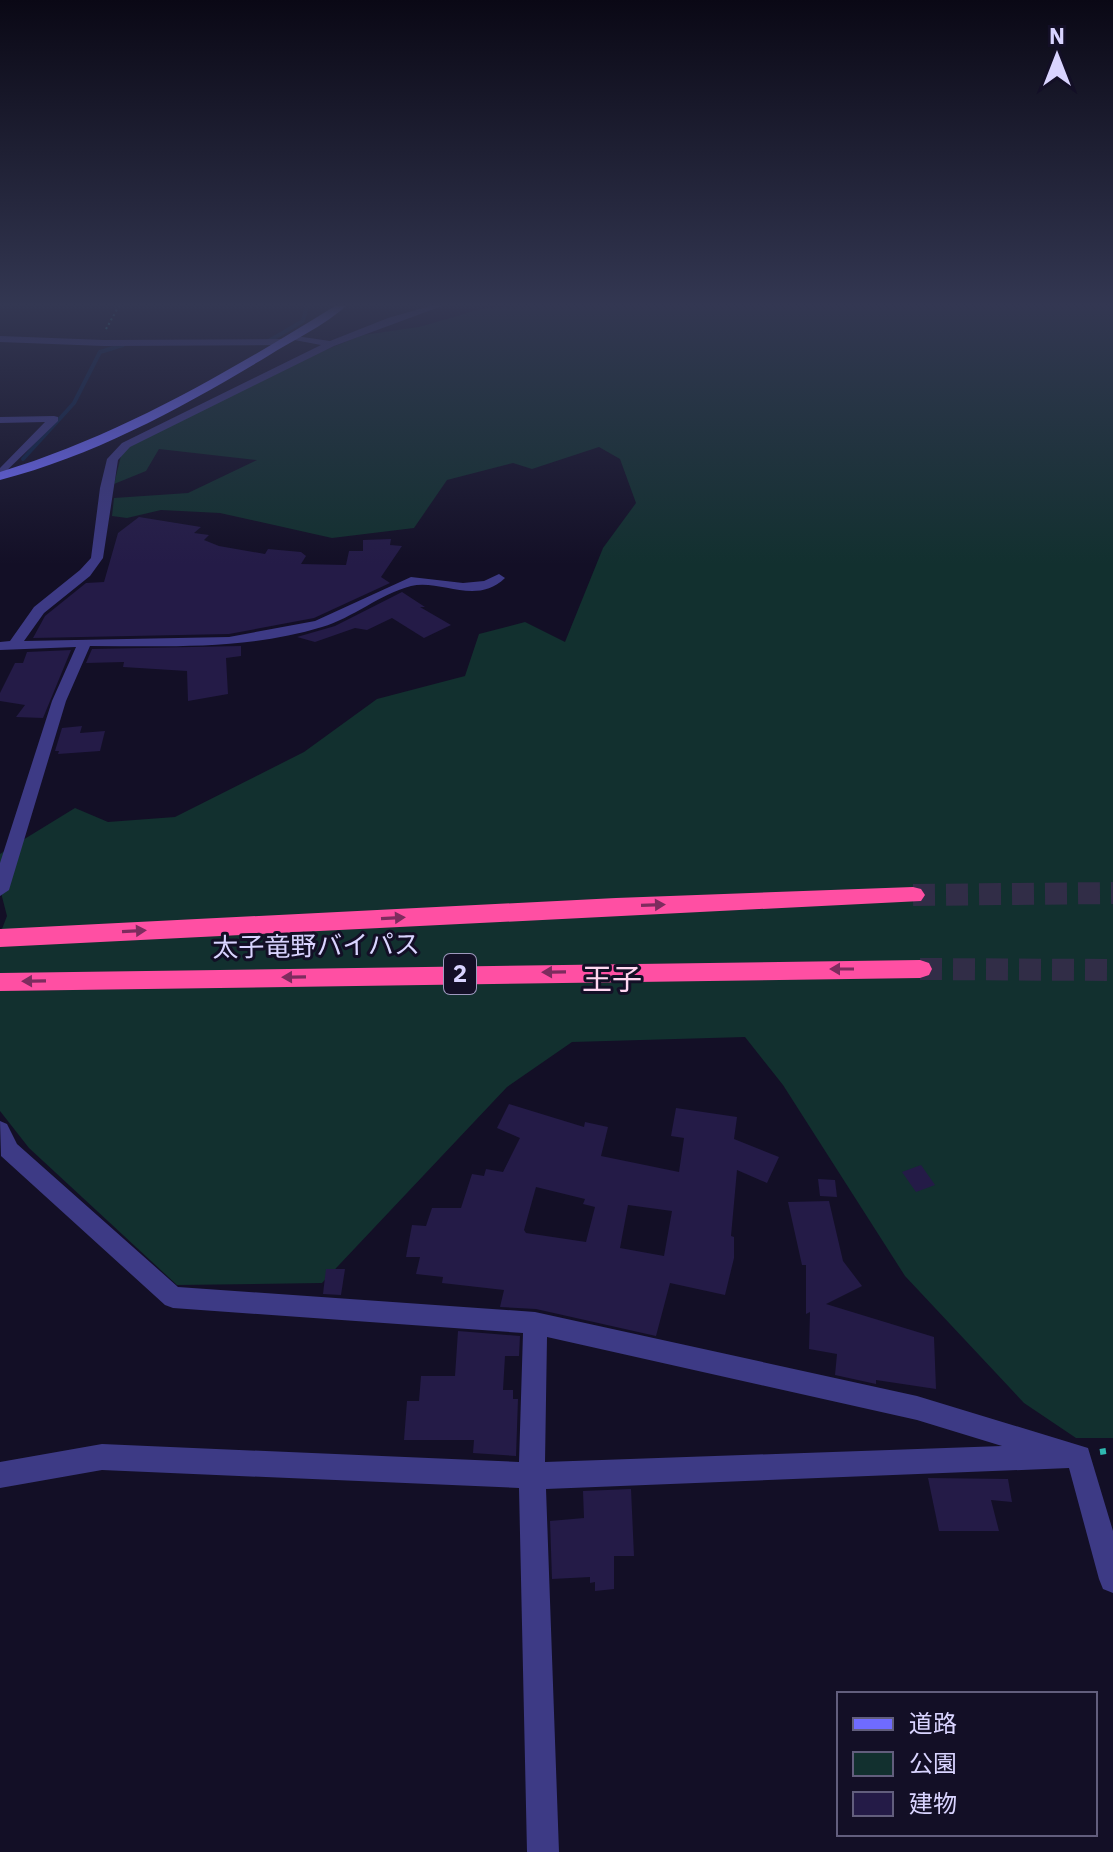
<svg xmlns="http://www.w3.org/2000/svg" width="1113" height="1852" viewBox="0 0 1113 1852" font-family="'IBM Plex Sans','Noto Sans JP',sans-serif">
	<style>
		.green { fill: #12302f }
		.lines { fill: none; stroke-linecap: round; stroke-linejoin: round }
		.stream { stroke: #0c2248; stroke-width: 4 }
		.building { fill: #241b47; fill-rule: evenodd }
		.highway-tunnel { stroke: #312d47; stroke-width: 22; stroke-dasharray: 22 11; stroke-linecap: butt }
		.path-far1 { stroke: #2fb8b0; stroke-width: 2; stroke-dasharray: 2 3; stroke-linecap: butt }
		.path { stroke: #2fb8b0; stroke-width: 6; stroke-dasharray: 6 9; stroke-linecap: butt }
		.street { fill: #3d3a85; fill-rule: evenodd }
		.secondary { fill: #6f6bff; fill-rule: evenodd }
		.highway { fill: #ff4fa3; fill-rule: evenodd }
		.oneway { fill: #7d2c5e }
		.labels { text-anchor: middle; stroke-width: 6; stroke-linejoin: round; paint-order: stroke }
		.shield { fill: #130f26; stroke: #9e99be; stroke-width: 2 }
		.shield-label { font-size: 24px; font-weight: bold; fill: #d9d4ff }
		.street-label { font-size: 26px; fill: #d9d4ff; stroke: #130f26 }
		.quarter-label { font-size: 30px; fill: #ffd6f0; stroke: #130f26 }
	</style>
	<rect width="100%" height="100%" fill="#130f26"/>
	<polygon class="green" points="532,306 1113,306 1113,1438 1076,1438 1024,1403 905,1276 783,1085 745,1037 572,1042 507,1087 322,1283 177,1285 29,1148 0,1111 0,934 7,916 0,889 0,854 75,808 108,822 175,817 304,752 377,699 465,676 479,634 525,622 565,642 603,548 636,503 620,459 599,447 532,469 513,463 447,480 414,528 332,538 220,513 161,510 127,518 112,516 114,498 188,493 257,460 159,449 146,471 114,484 122,452 144,435 305,358 363,335 419,327 485,308"/>
	<g class="lines">
		<g class="stream">
			<polyline points="267,342 303,321 307,306"/>
			<polyline points="23,459 74,403 100,352 123,345"/>
		</g>
	</g>
	<g class="building">
		<polygon points="139,517 201,527 194,533 209,535 204,540 219,546 265,554 268,549 301,552 306,556 301,564 346,565 349,551 363,551 363,540 391,539 390,545 402,546 381,577 390,583 314,618 229,634 33,638 45,616 86,583 104,582 118,533"/>
		<polygon points="402,592 425,607 420,607 451,625 424,638 392,618 367,630 355,628 315,642 297,637 335,626"/>
		<polygon points="241,646 241,656 226,658 228,694 188,701 187,671 123,667 124,662 86,663 92,649"/>
		<polygon points="71,650 43,718 16,717 25,705 0,701 0,693 15,663 23,663 27,652"/>
		<polygon points="82,726 80,733 105,731 100,751 58,754 59,751 55,751 62,728"/>
		<path d="M 509,1104 L 584,1127 L 585,1122 L 608,1127 L 601,1156 L 679,1172 L 684,1138 L 671,1136 L 676,1108 L 737,1117 L 734,1139 L 779,1157 L 767,1183 L 737,1170 L 731,1236 L 734,1237 L 734,1258 L 725,1295 L 670,1283 L 656,1336 L 536,1309 L 500,1307 L 504,1290 L 442,1283 L 443,1277 L 416,1274 L 420,1257 L 406,1257 L 412,1225 L 426,1226 L 432,1208 L 461,1208 L 472,1174 L 484,1176 L 486,1169 L 503,1172 L 520,1138 L 497,1128 ZM 536,1187 L 585,1199 L 583,1204 L 595,1207 L 586,1242 L 526,1233 L 524,1230 ZM 628,1205 L 672,1211 L 664,1256 L 620,1248 Z"/>
		<polygon points="921,1165 935,1185 916,1192 902,1172"/>
		<polygon points="818,1179 835,1180 837,1197 820,1196"/>
		<polygon points="829,1201 843,1261 862,1286 826,1304 934,1337 936,1389 876,1380 876,1384 835,1375 837,1354 809,1349 810,1312 806,1314 806,1265 802,1265 788,1202"/>
		<polygon points="326,1269 345,1269 341,1295 323,1294"/>
		<polygon points="458,1331 520,1336 519,1356 505,1356 503,1390 513,1390 513,1399 518,1399 516,1456 473,1453 474,1440 404,1440 407,1401 419,1401 421,1376 455,1376"/>
		<polygon points="928,1478 1008,1479 1012,1502 991,1500 999,1531 939,1531"/>
		<polygon points="631,1489 634,1556 614,1556 614,1589 595,1591 595,1582 590,1583 590,1577 552,1579 550,1521 584,1518 583,1491"/>
	</g>
	<g class="lines">
		<g class="highway-tunnel">
			<polyline points="913,895 1113,893"/>
			<polyline points="920,969 1113,970"/>
		</g>
		<polyline class="path-far1" points="106,329 119,306"/>
		<polyline class="path" points="1100,1452 1113,1450"/>
		<g class="street">
			<path d="M 430,306 L 442,306 L 334,346 L 130,447 L 118,460 L 103,558 L 90,576 L 44,613 L 24,641 L 229,637 L 315,621 L 411,577 L 463,583 L 484,581 L 499,574 L 505,578 C 476,606 441,579 411,586 C 380,594 353,618 322,627 C 247,650 167,646 90,646 L 66,701 L 9,890 L 0,896 L 0,863 L 52,701 L 76,647 L 0,650 L 0,642 L 10,641 L 34,607 L 80,570 L 91,558 L 100,488 L 107,459 L 122,443 L 321,345 L 289,339 L 289,335 L 330,341 L 388,318 Z"/>
			<polygon points="0,336 104,340 283,339 288,342 283,345 104,346 0,342"/>
			<polygon points="54,416 58,417 58,421 0,477 0,468 45,422 0,423 0,417"/>
			<path d="M 0,1121 L 7,1124 L 17,1144 L 178,1287 L 535,1312 L 917,1396 L 1088,1448 L 1113,1531 L 1113,1593 L 1103,1589 L 1099,1579 L 1069,1468 L 546,1489 L 559,1852 L 527,1852 L 519,1488 L 102,1470 L 0,1488 L 0,1462 L 102,1444 L 519,1462 L 523,1333 L 173,1308 L 165,1305 L 1,1156 ZM 547,1337 L 917,1420 L 1002,1446 L 545,1462 Z"/>
		</g>
		<path class="secondary" d="M 335,306 L 346,306 C 324,326 293,340 268,356 C 183,407 96,455 0,480 L 0,472 C 121,435 228,372 335,306 Z"/>
		<g class="highway">
			<polygon points="913,887 921,889 925,895 921,901 0,947 0,929 616,898"/>
			<polygon points="920,960 929,963 932,969 929,975 920,978 0,991 0,973"/>
		</g>
	</g>
	<defs><path id="oneway-solid" d="M-6-.8H1V-3.2L6.5 0L1 3.2V.8H-6Z" transform="scale(2)"/></defs>
	<g class="oneway">
		<use href="#oneway-solid" transform="translate(653 905) rotate(-2)"/>
		<use href="#oneway-solid" transform="translate(393 918) rotate(-3)"/>
		<use href="#oneway-solid" transform="translate(134 931) rotate(-3)"/>
		<use href="#oneway-solid" transform="translate(842 969) rotate(180)"/>
		<use href="#oneway-solid" transform="translate(554 972) rotate(179)"/>
		<use href="#oneway-solid" transform="translate(294 977) rotate(179)"/>
		<use href="#oneway-solid" transform="translate(34 981) rotate(179)"/>
	</g>
	<linearGradient id="sky" x2="0" y2="1"><stop stop-color="#0a0815"/><stop offset="0.54" stop-color="#333752"/><stop offset="1" stop-color="#333752" stop-opacity="0"/></linearGradient>
	<rect width="1113" height="565" fill="url(#sky)"/>
	<g class="labels">
		<rect class="shield" x="444" y="954" width="32" height="40" rx="6"/>
		<g class="shield-label">
			<text x="460" y="982">2</text>
		</g>
		<g class="street-label">
			<text transform="translate(316 946) rotate(-1)" y="9">太子竜野バイパス</text>
		</g>
		<g class="quarter-label">
			<text x="612" y="990">王子</text>
		</g>
	</g>
	<rect x="837" y="1692" width="260" height="144" fill="#130f26" stroke="#625e7d" stroke-width="2"/>
	<rect x="853" y="1718" width="40" height="12" fill="#6f6bff" stroke="#625e7d" stroke-width="2"/>
	<text x="909" y="1732" font-size="24" fill="#d9d4ff">道路</text>
	<rect x="853" y="1752" width="40" height="24" fill="#12302f" stroke="#625e7d" stroke-width="2"/>
	<text x="909" y="1772" font-size="24" fill="#d9d4ff">公園</text>
	<rect x="853" y="1792" width="40" height="24" fill="#241b47" stroke="#625e7d" stroke-width="2"/>
	<text x="909" y="1812" font-size="24" fill="#d9d4ff">建物</text>
	<g transform="translate(1057 56)" stroke="#130f26" stroke-width="6" paint-order="stroke">
	<path d="M0-6L14 30L0 20L-14 30Z" fill="#d9d4ff"/>
	<text y="-12" font-size="22" font-weight="bold" text-anchor="middle" fill="#d9d4ff">N</text>
	</g>
</svg>
